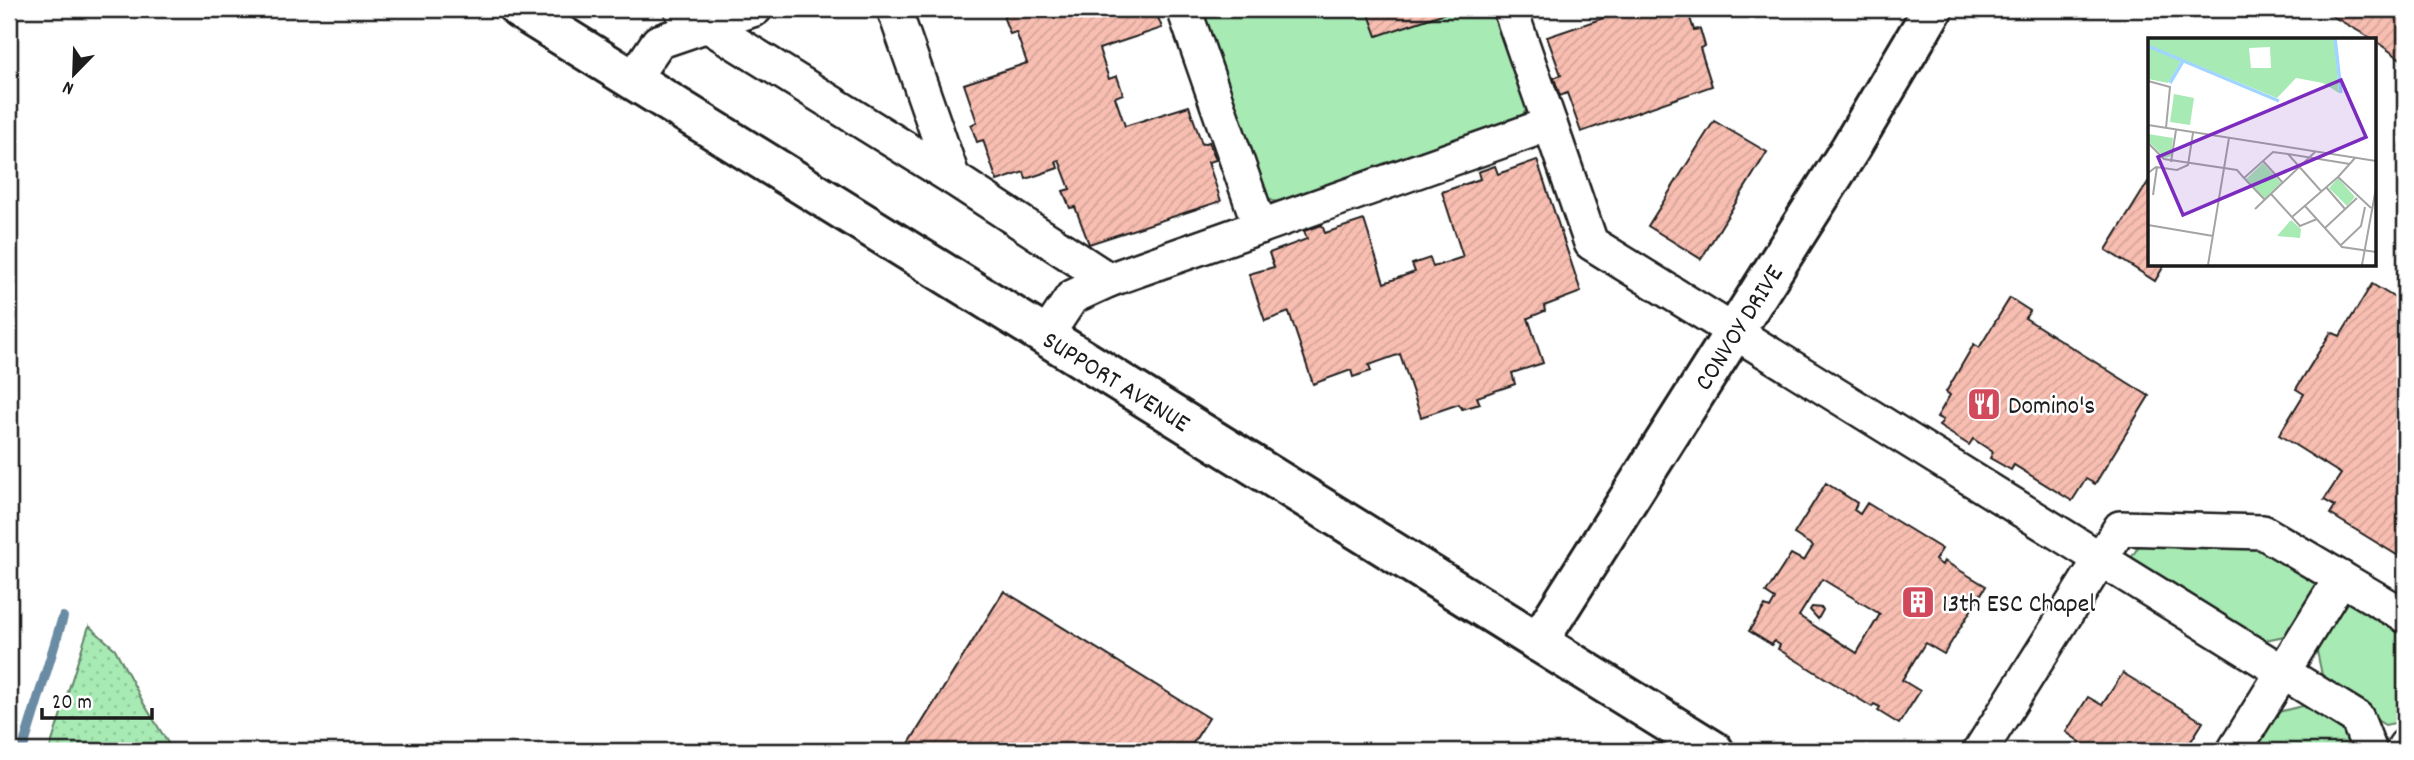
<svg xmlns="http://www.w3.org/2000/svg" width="2414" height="760" viewBox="0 0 2414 760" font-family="Dekko,sans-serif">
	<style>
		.grass { fill: url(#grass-dots); stroke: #628368; stroke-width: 2 }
		.park { fill: #a7eab4; stroke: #628368; stroke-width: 2 }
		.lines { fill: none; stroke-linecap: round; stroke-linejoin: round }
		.stream { stroke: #6b8ba4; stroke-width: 10 }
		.building { fill: url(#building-hatch); stroke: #1c1c1c; stroke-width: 2; fill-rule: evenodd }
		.pedestrian-casing { stroke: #1c1c1c; stroke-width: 38 }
		.minor-casing { stroke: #1c1c1c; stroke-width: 44 }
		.tertiary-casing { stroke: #1c1c1c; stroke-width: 44 }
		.pedestrian { stroke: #fff; stroke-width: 33 }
		.minor { stroke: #fff; stroke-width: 38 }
		.tertiary { stroke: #fff; stroke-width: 38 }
		.labels { text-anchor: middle; stroke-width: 5; stroke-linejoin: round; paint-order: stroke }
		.street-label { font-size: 26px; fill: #1c1c1c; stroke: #fff }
		.poi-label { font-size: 26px; fill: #1c1c1c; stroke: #fff; text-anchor: start }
		.inset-river { fill: none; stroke: #9fd5fe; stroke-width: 3.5 }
		.inset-road { fill: none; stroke: #a4a4a4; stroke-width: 2 }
		.view { fill: #7b2cbf; fill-opacity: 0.15; stroke: #7b2cbf; stroke-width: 3.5 }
		.inset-edge { fill: none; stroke: #1c1c1c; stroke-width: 3.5 }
	</style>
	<defs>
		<pattern id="grass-dots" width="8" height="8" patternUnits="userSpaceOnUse" patternTransform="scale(1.75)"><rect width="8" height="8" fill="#a7eab4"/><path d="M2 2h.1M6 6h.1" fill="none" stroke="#8fc89a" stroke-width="1.8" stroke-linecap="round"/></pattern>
		<pattern id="building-hatch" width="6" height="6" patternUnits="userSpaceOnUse" patternTransform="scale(1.75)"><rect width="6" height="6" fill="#f8beb1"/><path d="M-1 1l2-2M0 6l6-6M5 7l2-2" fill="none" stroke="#d4a398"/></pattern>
	</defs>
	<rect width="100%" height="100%" fill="#fff"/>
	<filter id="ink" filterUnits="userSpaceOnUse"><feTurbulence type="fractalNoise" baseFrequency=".0143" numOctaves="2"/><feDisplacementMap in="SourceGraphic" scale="14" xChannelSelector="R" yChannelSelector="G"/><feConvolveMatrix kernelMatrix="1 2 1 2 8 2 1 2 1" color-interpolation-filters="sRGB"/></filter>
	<g filter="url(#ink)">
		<polygon class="grass" points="89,626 115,649 144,704 173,751 49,751"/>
		<g class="park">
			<polygon points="1195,9 1498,9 1531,103 1513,128 1291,204 1273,201 1263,194"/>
			<polygon points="2143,539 2259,542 2329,585 2299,633 2251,643 2130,560"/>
			<polygon points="2342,596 2405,634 2405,721 2385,725 2325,689 2315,642"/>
			<polygon points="2315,703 2347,723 2359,751 2246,751 2270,714"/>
		</g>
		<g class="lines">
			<polyline class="stream" points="22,751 63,617"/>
		</g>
		<g class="building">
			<polygon points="1009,9 1155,9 1162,28 1099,49 1109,79 1117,76 1123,94 1115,97 1125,126 1189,106 1202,144 1209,142 1216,160 1208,162 1221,201 1089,244 1075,207 1070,208 1063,191 1070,189 1059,160 1056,161 1058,168 1026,179 1024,172 997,181 983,140 977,142 971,125 977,122 964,84 1027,63 1016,32 1010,34 1003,16 1010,13"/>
			<polygon points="1367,9 1447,9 1448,12 1377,36"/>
			<polygon points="1610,9 1687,9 1694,30 1700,29 1705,46 1700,48 1712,86 1581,132 1567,93 1560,96 1554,78 1561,75 1547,37 1612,15"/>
			<polygon points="2320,9 2405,9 2405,62 2374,40"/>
			<polygon points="1714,121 1767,152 1701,259 1648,226"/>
			<polygon points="1537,160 1581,292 1544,306 1545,311 1528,318 1543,363 1512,373 1515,384 1477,397 1480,404 1462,409 1459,404 1421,417 1400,354 1369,365 1371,371 1353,377 1351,370 1313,384 1289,312 1265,321 1249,274 1274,267 1269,253 1307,239 1304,231 1322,225 1325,233 1364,220 1384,283 1415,272 1412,264 1430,258 1433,267 1463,257 1442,192 1480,179 1478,172 1495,166 1498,174"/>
			<polygon points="2150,179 2150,264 2165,264 2155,281 2106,250"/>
			<polygon points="2372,284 2405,304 2405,560 2330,514 2335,506 2324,500 2341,474 2279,435 2304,394 2296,389 2331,332 2340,336"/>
			<polygon points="2010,298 2030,311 2025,318 2149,396 2095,484 2086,479 2072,501 2014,465 2011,470 1990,458 1993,452 1973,439 1969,445 1939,426 1943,420 1937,417 1950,395 1946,392 1974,344 1979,348"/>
			<path d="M 1826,483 L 1857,503 L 1854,510 L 1860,514 L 1867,503 L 1942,549 L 1935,560 L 1942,565 L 1944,561 L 1986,586 L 1944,654 L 1925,643 L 1902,680 L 1920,691 L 1899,724 L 1878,711 L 1880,707 L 1874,704 L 1872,707 L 1778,649 L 1780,645 L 1774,641 L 1772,645 L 1749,631 L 1765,606 L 1770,608 L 1775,599 L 1766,593 L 1791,554 L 1804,561 L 1813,546 L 1794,534 ZM 1822,579 L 1880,614 L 1857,653 L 1799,616 Z"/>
			<polygon points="1004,591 1209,718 1188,751 918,751 908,745"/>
			<polygon points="1812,607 1822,608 1823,610 1818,619 1810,610"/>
			<polygon points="2123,673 2203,722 2185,751 2074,751 2080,742 2066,732 2088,697 2102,705"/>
		</g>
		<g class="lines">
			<g class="pedestrian-casing">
				<g id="pedestrian">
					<polyline points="681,9 953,178"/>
					<polyline points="894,9 953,178 1109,280 1550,124 1510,9"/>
					<polyline points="1184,9 1260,227"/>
					<polyline points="633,79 658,42 755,9"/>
					<polyline points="1550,124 1591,243 2357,718 2370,751"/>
					<polyline points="1046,336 1072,297 1109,280"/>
					<polyline points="1980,751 2120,528 2263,532 2405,616"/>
					<polyline points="2234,751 2341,578"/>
					<polyline points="2402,751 2405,746"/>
				</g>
			</g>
			<g class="minor-casing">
				<g id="minor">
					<path id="s1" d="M 1538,642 L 1850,149 L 1933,9"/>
				</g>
			</g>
			<g class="tertiary-casing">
				<g id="tertiary">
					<path id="s2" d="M 519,9 L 1714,751"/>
				</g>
			</g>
			<use href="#pedestrian" class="pedestrian"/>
			<use href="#minor" class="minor"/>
			<use href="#tertiary" class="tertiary"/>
		</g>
	</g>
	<defs>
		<g id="restaurant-square" transform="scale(1.75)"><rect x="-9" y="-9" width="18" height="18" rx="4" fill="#d1495b" stroke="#fff"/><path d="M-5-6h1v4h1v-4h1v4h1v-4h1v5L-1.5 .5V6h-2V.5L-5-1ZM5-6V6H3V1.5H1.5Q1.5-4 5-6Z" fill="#fff"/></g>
		<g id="building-square" transform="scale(1.75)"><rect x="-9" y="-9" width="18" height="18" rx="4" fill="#d1495b" stroke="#fff"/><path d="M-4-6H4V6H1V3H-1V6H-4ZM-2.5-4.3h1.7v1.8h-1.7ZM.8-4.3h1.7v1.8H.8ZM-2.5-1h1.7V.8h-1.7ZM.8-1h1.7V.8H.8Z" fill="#fff"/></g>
	</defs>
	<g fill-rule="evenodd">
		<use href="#restaurant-square" x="1984" y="404"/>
		<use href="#building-square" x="1918" y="602"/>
	</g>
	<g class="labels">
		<g class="street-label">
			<text dy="9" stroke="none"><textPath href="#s1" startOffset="373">CONVOY DRIVE</textPath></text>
			<text dy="9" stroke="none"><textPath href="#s2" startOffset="704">SUPPORT AVENUE</textPath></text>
		</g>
		<g class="poi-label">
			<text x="2008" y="413">Domino's</text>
			<text x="1942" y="611">13th ESC Chapel</text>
		</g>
	</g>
	<g transform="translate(2148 38)">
		<rect width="228" height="228" fill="#fff"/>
		<path d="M 0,0 L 186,0 L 191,55 L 175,45 L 148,40 L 129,60 L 0,7 ZM 122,9 L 123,30 L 103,30 L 101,10 Z" fill="#a7eab4" fill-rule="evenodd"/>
		<path d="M 0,9 L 33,23 L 20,45 L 0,41 ZM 26,56 L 46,60 L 42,87 L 22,84 ZM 0,96 L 25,100 L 23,118 L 17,120 L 0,103 ZM 115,125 L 133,145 L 117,161 L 98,141 ZM 190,140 L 207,159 L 199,168 L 181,150 ZM 143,182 L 153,191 L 152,200 L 129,198 Z" fill="#a7eab4"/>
		<path class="inset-river" d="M 187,0 L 193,55M 0,8 L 131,63M 22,45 L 35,23"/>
		<path class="inset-road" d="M 0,43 L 22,49 L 18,90M 0,87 L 228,123M 0,105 L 16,121 L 89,132 L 96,140M 140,116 L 202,126M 207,120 L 190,139 L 223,170M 115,123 L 135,145M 23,124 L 28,92M 0,135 L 8,129 L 29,132 L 40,127 L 45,95M 178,149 L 197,171M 123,156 L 152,188 L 169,181M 5,157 L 9,129M 117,162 L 96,140 L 125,114 L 140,116 L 173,153M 157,168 L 194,209 L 228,214M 107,171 L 167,114M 144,179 L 190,139M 0,187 L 65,198M 177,190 L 209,160M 193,207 L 213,188 L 217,169M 60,227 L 81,100M 214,227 L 228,150"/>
		<path class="view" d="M 193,42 L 218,99 L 35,177 L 10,119 Z"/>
		<rect width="228" height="228" class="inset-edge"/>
	</g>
	<rect width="2414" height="760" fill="none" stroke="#fff" stroke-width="35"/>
	<rect x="18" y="18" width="2379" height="725" fill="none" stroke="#1c1c1c" stroke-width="2.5" filter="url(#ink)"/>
	<g transform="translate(74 74) rotate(203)" stroke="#ffffff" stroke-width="5" paint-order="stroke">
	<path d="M0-5L12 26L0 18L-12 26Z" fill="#1c1c1c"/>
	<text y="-10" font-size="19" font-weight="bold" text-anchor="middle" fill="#1c1c1c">N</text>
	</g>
	<path d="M42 708v10h110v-10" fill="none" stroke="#1c1c1c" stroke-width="3.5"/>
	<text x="52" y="708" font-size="21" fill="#1c1c1c" stroke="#ffffff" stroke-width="5" paint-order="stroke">20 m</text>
</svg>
